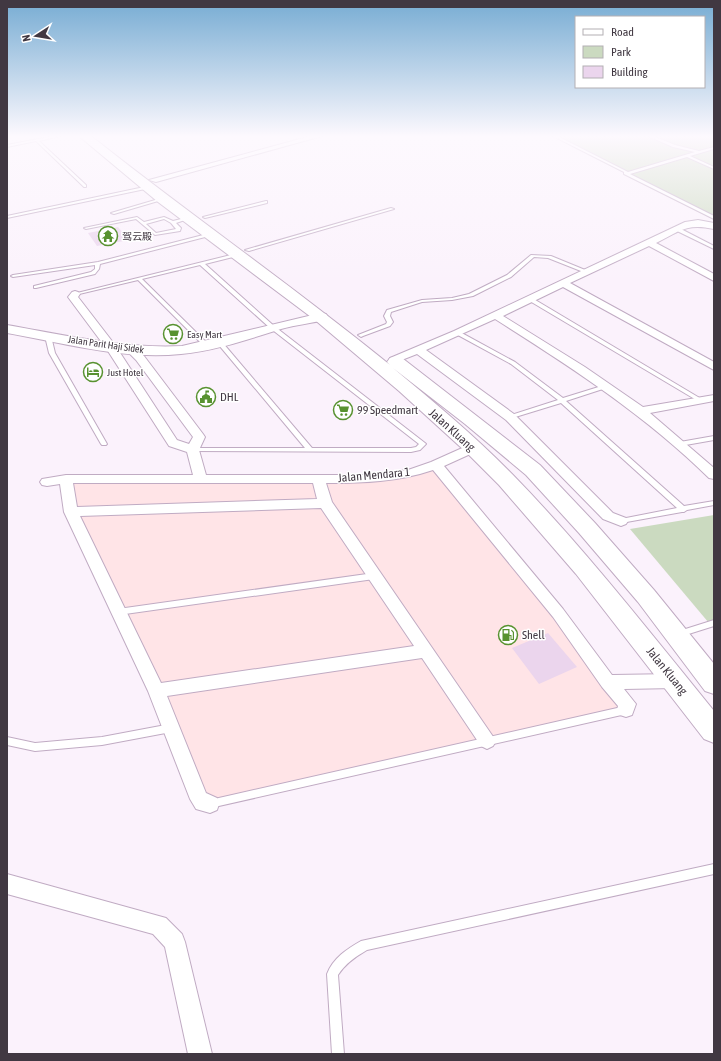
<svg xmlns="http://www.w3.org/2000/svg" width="721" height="1061" viewBox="0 0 721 1061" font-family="'Asap Condensed','Noto Sans SC',sans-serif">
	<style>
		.industrial { fill: #ffe4e7 }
		.green { fill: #cbdac0 }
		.building { fill: #ebd5ed }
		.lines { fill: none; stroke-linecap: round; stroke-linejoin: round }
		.service-casing { stroke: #c0abc3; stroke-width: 2 }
		.minor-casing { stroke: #c0abc3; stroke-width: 2 }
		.tertiary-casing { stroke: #c0abc3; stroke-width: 2 }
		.trunk-casing { stroke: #c0abc3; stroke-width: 2 }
		.service { fill: #fff; fill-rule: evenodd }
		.minor { fill: #fff; fill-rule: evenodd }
		.tertiary { fill: #fff; fill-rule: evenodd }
		.trunk { fill: #fff; fill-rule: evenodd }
		.labels { text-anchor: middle; stroke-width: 3; stroke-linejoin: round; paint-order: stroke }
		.far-poi-label { font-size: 10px; fill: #413842; stroke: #fff; text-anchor: start }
		.far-street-label { font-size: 10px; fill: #413842; stroke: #fff }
		.poi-label { font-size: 12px; fill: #413842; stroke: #fff; text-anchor: start }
		.street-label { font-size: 12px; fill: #413842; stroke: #fff }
	</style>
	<rect width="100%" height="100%" fill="#fbf2fc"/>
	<polygon class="industrial" points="439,461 629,713 216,806 196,808 149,689 65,512 68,476 362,476 405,472"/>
	<g class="green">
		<polygon points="553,136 714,136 714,219"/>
		<polygon points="714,515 714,629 630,529"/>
	</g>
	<g class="building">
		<polygon points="118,227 129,240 97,246 88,233"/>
		<polygon points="548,633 577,667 539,684 512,648"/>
	</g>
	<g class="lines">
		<g class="service-casing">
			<g id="service">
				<polygon points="54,136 60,136 39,141 86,185 86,187 84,187 36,141 7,147 7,145"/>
				<polygon points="553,136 557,136 628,172 695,152 673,147 648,136 653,136 675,145 699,151 714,147 714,149 690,156 714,167 714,169 687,157 630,174 714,216 714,219 624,174 624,172"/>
				<polygon points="149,186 151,187 150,188 7,218 7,216"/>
				<polygon points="162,198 165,199 114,214 111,213"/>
				<polygon points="266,201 267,201 267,203 205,218 203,217"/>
				<polygon points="391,208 394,209 249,251 245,250"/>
				<path d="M 137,217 L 144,222 L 164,217 L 173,221 L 189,217 L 191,218 L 176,223 L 181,228 L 180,231 L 155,235 L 136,219 L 86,229 L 84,228 ZM 164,219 L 171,223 L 176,229 L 156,233 L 146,224 Z"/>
				<polygon points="675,228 679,228 714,246 714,249 675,230"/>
				<polygon points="211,233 213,233 213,235 100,264 99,269 95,274 36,288 34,288 34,286 91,272 95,269 95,265 13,277 11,276 13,275 98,262"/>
				<polygon points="239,253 241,253 241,255 205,264 274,326 425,443 426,444 420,450 411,452 191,451 190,450 191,449 193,448 305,448 218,344 218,342 222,342 312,448 411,448 416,447 419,444 270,328 200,265 142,279 209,345 209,347 205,347 138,280 75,295 73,294"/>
				<polygon points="531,255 551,256 590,272 586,273 548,258 534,257 511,277 473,296 452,300 422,302 391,312 390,316 393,322 390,326 363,336 361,337 358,335 386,324 387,322 384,316 387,310 422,300 452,298 469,294 507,275"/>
				<polygon points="528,298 532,298 703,400 702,401 698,401 528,300"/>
				<polygon points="458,331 515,362 563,398 605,385 609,385 609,387 566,401 684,506 714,501 714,505 687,510 684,512 682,512 621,523 619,523 618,521 619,519 621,519 677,508 561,403 512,418 508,418 507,417 508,416 558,400 511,364 456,334 455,333"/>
				<polygon points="48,334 51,336 55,353 107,444 106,445 102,445 101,444 49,353 45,336"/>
				<polygon points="714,436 714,440 680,446 677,444 680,442"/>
				<polygon points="374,573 377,574 378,576 377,578 374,579 118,615 115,614 114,612 115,610 118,609"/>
				<polygon points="714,620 714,626 679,637 676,636 675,634 676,632"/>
				<polygon points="626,706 629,707 630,710 629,713 626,714 210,808 207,807 205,804 207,801 210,800"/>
				<polygon points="171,724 174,725 175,728 174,731 171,732 102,745 35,751 7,745 7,737 35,743 102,737"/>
				<path d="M 714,864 L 714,874 L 367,950 C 355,957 345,964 338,975 L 344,1054 L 332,1054 L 327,974 C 333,958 347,949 361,941 Z"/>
			</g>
		</g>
		<g class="minor-casing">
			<g id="minor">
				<polygon points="311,136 322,136 156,182 149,180"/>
				<path d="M 698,220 L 714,223 L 714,229 C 686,223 680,231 656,243 L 714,274 L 714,281 L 649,246 L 570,283 L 714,362 L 714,370 L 563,287 L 503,316 L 585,367 L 643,407 L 714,395 L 714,401 L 650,413 L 714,468 L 714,479 L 709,478 C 645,415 571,367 495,319 L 426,350 L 514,414 L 613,513 L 626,518 L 628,521 L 626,524 L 621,526 L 603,519 L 506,420 L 417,354 L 394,363 L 389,360 L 390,358 L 454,331 L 685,222 Z"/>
				<path d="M 75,291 L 78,292 L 80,294 L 78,297 L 115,345 L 177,440 L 189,444 L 193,437 L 136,360 L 125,349 L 126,347 L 134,347 L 144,356 L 203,434 L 205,437 L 199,450 L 206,475 L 362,475 L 408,470 L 431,462 L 469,445 L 477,445 L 479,448 L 477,451 L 444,466 L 563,609 L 612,675 L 675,674 L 681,676 L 683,681 L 681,686 L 675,688 L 624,689 L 636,704 L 632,715 L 626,717 L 620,715 L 617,710 L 618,706 L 602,687 L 553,617 L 433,470 C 398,482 363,483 326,483 L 332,502 L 496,741 L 493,746 L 487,749 L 481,746 L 422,658 L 167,696 L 206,793 L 217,798 L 219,804 L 217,810 L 210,813 L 196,809 L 190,799 L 148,691 L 64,512 L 60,484 L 47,486 L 42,485 L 40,482 L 42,479 L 66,475 L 193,475 L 187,452 L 169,446 L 106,348 L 68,297 L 72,292 ZM 73,483 L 313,483 L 317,499 L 77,507 ZM 321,508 L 414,646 L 161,683 L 80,516 Z"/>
				<polygon points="7,874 166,918 182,934 185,942 212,1054 188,1054 165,947 153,934 7,894"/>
			</g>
		</g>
		<g class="tertiary-casing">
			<path id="tertiary" d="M 321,313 L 326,314 L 328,317 L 326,320 C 311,323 296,325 281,329 C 249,339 215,351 181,354 C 122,360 64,343 7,333 L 7,325 C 65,335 122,349 182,346 Z"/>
		</g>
		<g class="trunk-casing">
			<path id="trunk" d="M 79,136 L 91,136 C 189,214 293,286 390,365 L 387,362 L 390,358 L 396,357 L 402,358 L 540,465 L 595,523 L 654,590 L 714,664 L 714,694 L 705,691 L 638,602 L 579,533 L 526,475 L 465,424 L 393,368 C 434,402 476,437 513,475 C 585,549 649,631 714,711 L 714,743 L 704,739 L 576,574 L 499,485 L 466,452 L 399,391 L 315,320 L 158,202 Z"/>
		</g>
		<use href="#service" class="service"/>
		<use href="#minor" class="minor"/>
		<use href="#tertiary" class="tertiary"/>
		<use href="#trunk" class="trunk"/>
	</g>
	<linearGradient id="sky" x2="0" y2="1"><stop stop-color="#77acd3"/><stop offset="0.48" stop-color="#fdf9fe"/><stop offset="1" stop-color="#fdf9fe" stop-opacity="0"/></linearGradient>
	<rect width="721" height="284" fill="url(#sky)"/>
	<defs>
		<g id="temple-ring" transform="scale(1)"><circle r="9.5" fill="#fff" stroke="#589230" stroke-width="1.5"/><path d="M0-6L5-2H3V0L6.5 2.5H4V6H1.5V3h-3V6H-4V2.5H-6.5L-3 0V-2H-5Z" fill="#589230"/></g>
		<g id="supermarket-ring" transform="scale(1)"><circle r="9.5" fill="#fff" stroke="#589230" stroke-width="1.5"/><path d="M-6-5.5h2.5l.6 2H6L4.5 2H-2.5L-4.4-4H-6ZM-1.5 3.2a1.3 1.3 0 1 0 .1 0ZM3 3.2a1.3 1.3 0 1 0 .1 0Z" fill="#589230"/></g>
		<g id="hotel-ring" transform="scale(1)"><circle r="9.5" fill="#fff" stroke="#589230" stroke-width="1.5"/><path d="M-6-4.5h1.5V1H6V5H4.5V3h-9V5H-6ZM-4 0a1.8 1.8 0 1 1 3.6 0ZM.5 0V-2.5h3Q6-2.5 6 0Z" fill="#589230"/></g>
		<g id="civic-ring" transform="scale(1)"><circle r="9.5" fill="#fff" stroke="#589230" stroke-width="1.5"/><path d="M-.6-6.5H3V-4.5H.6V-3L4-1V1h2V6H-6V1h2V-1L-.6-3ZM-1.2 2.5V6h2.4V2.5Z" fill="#589230"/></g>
		<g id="fuel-ring" transform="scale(1)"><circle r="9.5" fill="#fff" stroke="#589230" stroke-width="1.5"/><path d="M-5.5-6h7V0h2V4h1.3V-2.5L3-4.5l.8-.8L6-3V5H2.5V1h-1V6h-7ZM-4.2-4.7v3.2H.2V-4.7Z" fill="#589230"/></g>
	</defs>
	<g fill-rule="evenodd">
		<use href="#temple-ring" x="108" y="236"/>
		<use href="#supermarket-ring" x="173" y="334"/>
		<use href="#hotel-ring" x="93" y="372"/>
		<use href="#civic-ring" x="206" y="397"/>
		<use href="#supermarket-ring" x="343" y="410"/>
		<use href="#fuel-ring" x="508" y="635"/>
	</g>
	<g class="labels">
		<g class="far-poi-label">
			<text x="122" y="240">驾云殿</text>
			<text x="187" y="338">Easy Mart</text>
			<text x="107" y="376">Just Hotel</text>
		</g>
		<g class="far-street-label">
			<text transform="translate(106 344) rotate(8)" y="4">Jalan Parit Haji Sidek</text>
		</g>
		<g class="poi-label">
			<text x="220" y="401">DHL</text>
			<text x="357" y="414">99 Speedmart</text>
			<text x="522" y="639">Shell</text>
		</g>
		<g class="street-label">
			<text transform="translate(452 430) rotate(42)" y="4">Jalan Kluang</text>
			<text transform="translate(374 475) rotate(-5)" y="4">Jalan Mendara 1</text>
			<text transform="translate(667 671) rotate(51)" y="4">Jalan Kluang</text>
		</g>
	</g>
	<rect width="721" height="1061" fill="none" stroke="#413842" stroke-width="16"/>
	<rect x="575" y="16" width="130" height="72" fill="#ffffff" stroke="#b3afb3"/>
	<rect x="583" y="29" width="20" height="6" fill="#ffffff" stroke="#b3afb3"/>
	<text x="611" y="36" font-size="12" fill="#413842">Road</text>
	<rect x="583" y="46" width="20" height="12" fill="#cbdac0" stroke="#b3afb3"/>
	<text x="611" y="56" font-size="12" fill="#413842">Park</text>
	<rect x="583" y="66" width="20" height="12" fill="#ebd5ed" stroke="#b3afb3"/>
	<text x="611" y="76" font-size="12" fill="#413842">Building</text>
	<g transform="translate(36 36) rotate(258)" stroke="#ffffff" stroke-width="3" paint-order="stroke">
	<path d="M0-3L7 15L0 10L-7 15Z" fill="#413842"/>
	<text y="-6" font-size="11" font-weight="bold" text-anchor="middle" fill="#413842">N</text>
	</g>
</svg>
